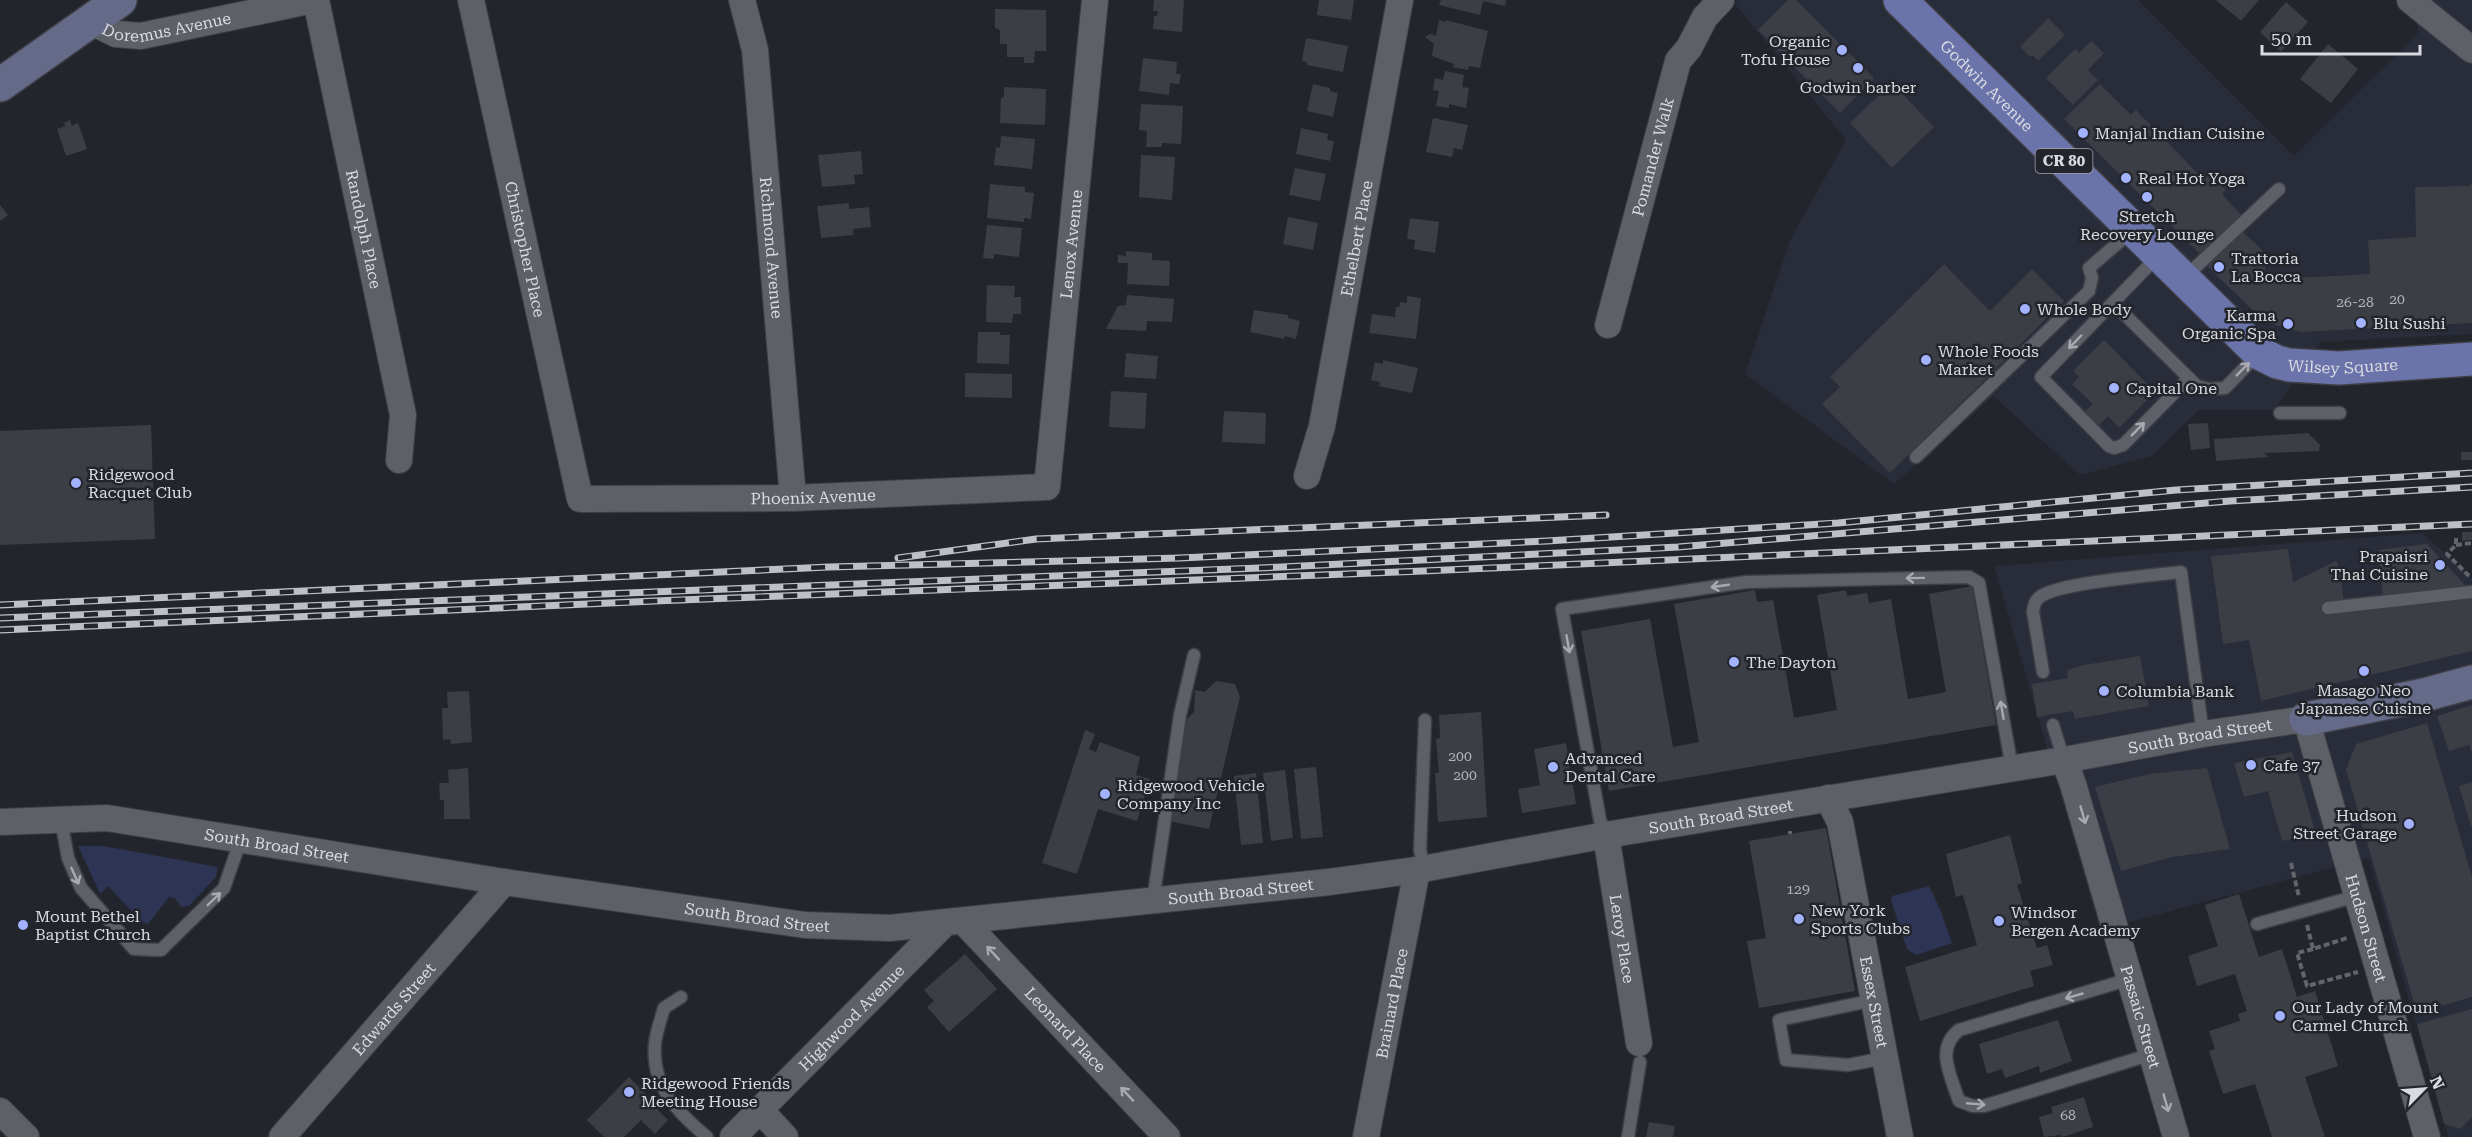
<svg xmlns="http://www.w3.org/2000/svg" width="2472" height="1137" viewBox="0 0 2472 1137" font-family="'Roboto Serif',serif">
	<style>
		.built { fill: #292c39 }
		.green { fill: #2e3453 }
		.building { fill: #3c3e46 }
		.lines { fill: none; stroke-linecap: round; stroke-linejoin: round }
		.lane-casing { stroke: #3e3f46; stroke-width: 15 }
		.street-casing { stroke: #3e3f46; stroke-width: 28 }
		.secondary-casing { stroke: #3e3f46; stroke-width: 36 }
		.primary-casing { stroke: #3e3f46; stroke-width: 36 }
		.path { stroke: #64656c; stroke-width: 4; stroke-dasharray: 6 3; stroke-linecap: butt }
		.lane { stroke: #5e6068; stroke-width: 12 }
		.street { stroke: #5e6068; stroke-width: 26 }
		.secondary { stroke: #656a89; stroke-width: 33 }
		.primary { stroke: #6b74aa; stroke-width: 33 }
		.rail-casing { stroke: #bfc0c5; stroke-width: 7 }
		.rail { stroke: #23252c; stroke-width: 4.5; stroke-dasharray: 14; stroke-linecap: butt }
		.oneway { stroke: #a8aab0 }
		.poi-dot { fill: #a3b2fd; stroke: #23252c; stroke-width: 2 }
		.labels { text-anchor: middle; stroke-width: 5; stroke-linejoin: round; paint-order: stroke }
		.number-label { font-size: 14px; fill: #b2b4ba }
		.shield { fill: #23252c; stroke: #a3a4aa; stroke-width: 1.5 }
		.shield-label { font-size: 15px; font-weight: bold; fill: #dadbe0 }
		.street-label { font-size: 16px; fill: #dadbe0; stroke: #23252c }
		.poi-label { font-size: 16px; fill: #dadbe0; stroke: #23252c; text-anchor: start }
	</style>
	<rect width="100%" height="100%" fill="#23252c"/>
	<g class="built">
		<polygon points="1737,0 2138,0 2294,156 2418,33 2415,0 2472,0 2472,334 2320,342 2275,410 2199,410 2152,456 2080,475 1993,396 1894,484 1745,374 1791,238 1846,140 1734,3"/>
		<polygon points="2422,533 2472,578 2472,1137 2448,1137 2369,858 2100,930 1994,566"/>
	</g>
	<g class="green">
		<polygon points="78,846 104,846 218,867 216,877 189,906 181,907 175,898 169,897 148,924 142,922 108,886 100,894"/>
		<polygon points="1929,886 1940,909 1952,943 1916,955 1907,949 1891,900 1892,896"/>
	</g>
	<g class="building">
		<polygon points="1154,0 1184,0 1182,32 1153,29 1154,16 1157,16 1158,11 1153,11"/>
		<polygon points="1319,0 1354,0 1351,20 1317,15"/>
		<polygon points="1441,0 1506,0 1505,6 1483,1 1480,15 1439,5"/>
		<polygon points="1788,0 1796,0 1874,78 1840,113 1758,30"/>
		<polygon points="2216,0 2259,0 2241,21"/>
		<polygon points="2286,2 2308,22 2281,52 2260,32"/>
		<polygon points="995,9 1046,10 1046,51 1035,51 1034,63 1024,63 1024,57 1007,57 1007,44 1000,44 1000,30 995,28"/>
		<polygon points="2048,18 2065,35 2038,61 2033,55 2030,57 2020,47"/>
		<polygon points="1439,20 1446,22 1446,20 1488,31 1480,68 1469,66 1468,70 1453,67 1454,64 1432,56 1434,44 1425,37 1430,34 1436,36"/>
		<polygon points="1306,38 1348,46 1343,72 1307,65 1307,62 1302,61"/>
		<polygon points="2091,41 2104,53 2088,70 2098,80 2073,105 2046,78 2075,49 2079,53"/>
		<polygon points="2328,44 2358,69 2331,103 2300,79"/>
		<polygon points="1143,58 1177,62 1176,74 1181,74 1179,84 1170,83 1169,95 1139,91"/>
		<polygon points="1445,71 1464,75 1462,87 1469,88 1466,108 1449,104 1449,108 1436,106 1439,91 1433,90 1435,78 1443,80"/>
		<polygon points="1892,83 1934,127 1892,168 1850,123"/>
		<polygon points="1313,84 1330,88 1330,91 1338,93 1333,117 1307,111"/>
		<polygon points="2100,84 2131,115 2136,110 2204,180 2209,174 2226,190 2222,194 2242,216 2200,254 2064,119"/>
		<polygon points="1004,87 1046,89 1045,125 1000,123 1001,98 1004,97"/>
		<polygon points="1141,104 1183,106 1181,144 1162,143 1162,147 1146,147 1147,131 1139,130"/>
		<polygon points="1433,118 1468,125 1462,150 1454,148 1452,157 1426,152"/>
		<polygon points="70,120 72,126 78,123 87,149 66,156 57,129 65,126 64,123"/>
		<polygon points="1301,128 1328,134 1327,140 1334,141 1330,161 1296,154"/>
		<polygon points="1001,136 1035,139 1032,169 994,165 996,147 1000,148"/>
		<polygon points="861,151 863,174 854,175 855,184 822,187 818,155"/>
		<polygon points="1141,155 1175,157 1172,200 1139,197"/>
		<polygon points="1295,168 1326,174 1320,201 1289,195"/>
		<polygon points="2472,182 2472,323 2301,332 2265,322 2206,265 2240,229 2265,253 2265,277 2298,278 2370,274 2368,240 2416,237 2415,187 2469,186"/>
		<polygon points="990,184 1025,187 1025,192 1034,193 1031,219 1024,218 1024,222 987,218"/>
		<polygon points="849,203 849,209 869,207 871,227 853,229 853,235 821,238 817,206"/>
		<polygon points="0,205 8,215 0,221"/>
		<polygon points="1288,217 1318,223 1313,250 1283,244"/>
		<polygon points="1410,218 1439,222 1435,253 1414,249 1415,240 1407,239"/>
		<polygon points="987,225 1022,228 1019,257 994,254 994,259 983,258"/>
		<polygon points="1126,251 1152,253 1152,260 1170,261 1169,286 1127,284 1128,263 1118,263 1118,255 1126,256"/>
		<polygon points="1944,264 1990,311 2032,269 2064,301 1890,473 1822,404 1840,387 1830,377"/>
		<polygon points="987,285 1015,286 1014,297 1021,297 1021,314 1013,314 1012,323 986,322"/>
		<polygon points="1127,295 1174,299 1172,322 1147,321 1146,331 1106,329 1118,306 1126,305"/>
		<polygon points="1407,296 1421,298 1416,339 1369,333 1372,314 1395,317 1396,307 1399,307 1400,302 1407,303"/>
		<polygon points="1254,310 1288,315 1288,318 1300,321 1296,339 1285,336 1284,339 1250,332"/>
		<polygon points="978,332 1000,332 1000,335 1010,335 1009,364 977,363"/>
		<polygon points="2104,340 2155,392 2119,428 2108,416 2089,435 2075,421 2093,404 2072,384 2079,377 2073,371"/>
		<polygon points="1126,353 1158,356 1156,379 1124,377"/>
		<polygon points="1383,360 1418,368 1412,393 1379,386 1380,382 1371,380 1375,362 1383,364"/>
		<polygon points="965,373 1012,374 1012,398 965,397"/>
		<polygon points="1111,391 1147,393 1145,429 1109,427"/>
		<polygon points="1224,411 1266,413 1265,444 1222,442"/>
		<polygon points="2208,423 2210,448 2191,450 2188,424"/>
		<polygon points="151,425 155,539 0,545 0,431"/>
		<polygon points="2308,433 2320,445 2319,451 2264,453 2268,457 2216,461 2214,439"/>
		<rect x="2461" y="452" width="11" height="8"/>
		<polygon points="2462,532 2472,532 2472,540 2462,541"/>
		<polygon points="2427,544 2466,586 2383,596 2378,550"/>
		<polygon points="2288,549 2293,582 2336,561 2340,570 2344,601 2323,604 2324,613 2402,603 2403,606 2472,597 2472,651 2261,701 2249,640 2223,644 2211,556"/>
		<polygon points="1972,586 1996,725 1609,791 1581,631 1650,619 1673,747 1699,742 1674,604 1755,590 1757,602 1773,600 1794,718 1837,710 1817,595 1846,590 1847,596 1867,593 1869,603 1891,599 1908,699 1946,692 1929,594"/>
		<polygon points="2140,656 2149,706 2075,719 2073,711 2037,717 2032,684 2068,678 2067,670 2084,665"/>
		<polygon points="1216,681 1235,684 1240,697 1209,829 1168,821 1187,719 1194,712 1195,690 1205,692"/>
		<polygon points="469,691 472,742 451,744 450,739 443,740 442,708 448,708 447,692"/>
		<polygon points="2472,705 2472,753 2469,745 2449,751 2437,716"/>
		<polygon points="1481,712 1487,817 1438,822 1435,773 1439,773 1436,739 1440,738 1439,715"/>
		<polygon points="2427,723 2472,877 2472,997 2417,1013 2346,770 2356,744"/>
		<polygon points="1085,730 1095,734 1089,749 1096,752 1100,742 1140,757 1136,775 1150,779 1137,821 1098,809 1077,874 1042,863"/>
		<polygon points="1566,743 1576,804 1522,813 1518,789 1540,785 1534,749"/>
		<polygon points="2292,752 2316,834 2282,841 2268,791 2244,797 2234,763"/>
		<polygon points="1316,767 1323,837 1301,839 1294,769"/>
		<polygon points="468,768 470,819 444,819 444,800 440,800 439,783 449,783 448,770"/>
		<polygon points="2207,768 2230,849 2172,857 2121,871 2095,787 2149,774"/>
		<polygon points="1285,770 1293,838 1271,841 1263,773"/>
		<polygon points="1256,773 1263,843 1241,845 1234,776"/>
		<polygon points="2472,782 2472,826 2471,826 2459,786"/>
		<polygon points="1826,828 1855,991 1759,1008 1747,941 1766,938 1749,841"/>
		<polygon points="2010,835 2022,883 2017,885 2037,948 2047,945 2053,965 2030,971 2034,986 1920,1021 1905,967 1977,945 1963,895 1956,897 1946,854"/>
		<polygon points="2239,894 2259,957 2282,949 2297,997 2315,991 2338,1066 2305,1077 2325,1137 2272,1137 2255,1084 2223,1094 2209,1051 2215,1049 2209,1031 2240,1021 2238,1014 2247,1011 2235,974 2197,986 2188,956 2218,946 2205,905"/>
		<polygon points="965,954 997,989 949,1032 927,1007 934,1001 924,990"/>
		<polygon points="2472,1009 2472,1117 2460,1129 2444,1124 2417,1024"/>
		<polygon points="2058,1020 2072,1061 2040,1073 2039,1066 2005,1078 2002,1069 1987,1074 1979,1044"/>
		<polygon points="629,1077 659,1107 657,1109 668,1120 655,1134 641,1120 624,1137 604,1137 587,1120"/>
		<polygon points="2084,1097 2093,1127 2063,1137 2060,1135 2044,1137 2039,1117 2053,1113 2051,1107"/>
		<polygon points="1649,1122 1675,1126 1673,1137 1646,1137"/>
	</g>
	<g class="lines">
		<g class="lane-casing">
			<g id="lane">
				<polyline points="2158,256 2041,377 2109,446 2114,448 2123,445 2189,378"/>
				<polyline points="2184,278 2279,189"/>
				<polyline points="2113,303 2197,386 2208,389 2225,388 2258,354"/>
				<polyline points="2280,413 2340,413"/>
				<polyline points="1916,457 2089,291 2092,278 2089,268 2133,230"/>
				<polyline points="2328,608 2471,592"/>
				<path d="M 2043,672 L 2033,612 C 2034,605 2035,600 2041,596 C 2064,582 2150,576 2181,572 L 2203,734"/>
				<polyline points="2053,725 2064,760"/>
				<polyline points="61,820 68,858 81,888 134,949 161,950 224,888 241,839"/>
				<polyline points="1606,835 1600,820 1562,609 1746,582 1969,577 1979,583 2012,768"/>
				<polyline points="1424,869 1420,850 1425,720"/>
				<polyline points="1153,901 1180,715 1194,655"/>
				<polyline points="2257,924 2357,896"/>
				<path d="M 2130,979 L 1959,1030 C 1935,1049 1951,1076 1959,1101 L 1973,1106 L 1984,1106 L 2152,1054"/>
				<path d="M 681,997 L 664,1008 C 661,1019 656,1032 655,1044 C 651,1086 678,1113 707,1137"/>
				<polyline points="1874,1000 1779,1020 1786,1060 1848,1065 1885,1058"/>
				<polyline points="1628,1137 1640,1062"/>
			</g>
		</g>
		<g class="street-casing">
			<g id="street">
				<path id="s1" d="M 316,0 L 403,415 L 399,460"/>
				<path id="s2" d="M 471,0 L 580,499 L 793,498 L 1047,487 L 1095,0"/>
				<path id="s3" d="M 742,0 L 755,50 L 793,498"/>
				<polyline points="2410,0 2472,50"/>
				<path id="s4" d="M 92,22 L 116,34 L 141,36 L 313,0"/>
				<path id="s5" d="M 1608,325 L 1678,61 L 1689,48 L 1705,17 L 1721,0"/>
				<path id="s6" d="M 1307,476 L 1322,426 L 1400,0"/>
				<path id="s7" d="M 2064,760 L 2073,784 L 2176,1137"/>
				<path id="s8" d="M 1828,798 L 1840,822 L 1900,1137"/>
				<path id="s9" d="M 0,822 L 107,818 L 504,882 L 805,925 L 890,928 L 1329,882 L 1417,870 L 1606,835 L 2064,760 L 2203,734 L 2306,719 L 2427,1137"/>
				<path id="s10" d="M 1606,835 L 1639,1043"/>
				<path id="s11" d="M 964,922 L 1167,1137"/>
				<polyline points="0,1111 26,1137"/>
				<polyline points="761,1111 785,1137"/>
				<path id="s12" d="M 282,1137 L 504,882"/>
				<path id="s13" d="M 733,1137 L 944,924"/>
				<path id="s14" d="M 1366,1137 L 1417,870"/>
			</g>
		</g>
		<g class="secondary-casing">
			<g id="secondary">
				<polyline points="0,85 120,0"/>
				<polyline points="2306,719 2424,695 2472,682"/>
			</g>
		</g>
		<g class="primary-casing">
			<g id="primary">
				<path id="s15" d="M 1900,0 L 2259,353 L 2277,362 L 2289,365 L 2339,368 L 2472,359"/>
			</g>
		</g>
		<g class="path">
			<polyline points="2456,538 2456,545 2447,554 2469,576"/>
			<polyline points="2456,545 2472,543"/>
			<polyline points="1790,831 1790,834"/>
			<polyline points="2291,863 2299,897"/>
			<polyline points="2307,925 2313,949 2347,938"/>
			<polyline points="2313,949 2297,953 2307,986 2358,972"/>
		</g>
		<use href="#lane" class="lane"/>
		<use href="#street" class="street"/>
		<use href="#secondary" class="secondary"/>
		<use href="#primary" class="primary"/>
		<g class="rail-casing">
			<g id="rail">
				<polyline points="898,558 1036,539 1606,515"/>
				<polyline points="0,605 829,567 1180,558 1547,541 1838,523 2176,490 2472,473"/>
				<polyline points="0,618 1282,567 1678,547 2230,501 2472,487"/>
				<polyline points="0,630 655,601 1423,571 2472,524"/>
			</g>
		</g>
		<use href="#rail" class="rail"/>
	</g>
	<defs><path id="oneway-shaft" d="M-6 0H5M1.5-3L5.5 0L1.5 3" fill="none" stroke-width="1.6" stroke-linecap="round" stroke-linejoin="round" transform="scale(1.5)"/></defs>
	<g class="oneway">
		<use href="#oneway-shaft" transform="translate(2075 342) rotate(134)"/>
		<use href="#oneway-shaft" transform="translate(2243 369) rotate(-45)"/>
		<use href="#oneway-shaft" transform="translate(2138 429) rotate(-45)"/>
		<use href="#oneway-shaft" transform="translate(1915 578) rotate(179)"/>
		<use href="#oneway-shaft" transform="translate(1720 586) rotate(172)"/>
		<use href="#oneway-shaft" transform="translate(1568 644) rotate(80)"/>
		<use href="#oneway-shaft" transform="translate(2002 710) rotate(-100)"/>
		<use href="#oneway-shaft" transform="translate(2083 815) rotate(74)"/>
		<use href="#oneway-shaft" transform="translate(75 876) rotate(66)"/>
		<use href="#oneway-shaft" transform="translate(214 899) rotate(-44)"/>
		<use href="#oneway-shaft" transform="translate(993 953) rotate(-133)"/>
		<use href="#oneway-shaft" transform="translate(2074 996) rotate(164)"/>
		<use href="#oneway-shaft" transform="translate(1127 1094) rotate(-133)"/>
		<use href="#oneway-shaft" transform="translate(2166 1103) rotate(74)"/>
		<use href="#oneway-shaft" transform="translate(1976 1104) rotate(5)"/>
	</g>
	<g class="poi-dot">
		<circle cx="1842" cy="50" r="6"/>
		<circle cx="1858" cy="68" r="6"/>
		<circle cx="2083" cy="133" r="6"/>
		<circle cx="2126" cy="178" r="6"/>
		<circle cx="2147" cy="197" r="6"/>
		<circle cx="2219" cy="267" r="6"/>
		<circle cx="2025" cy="309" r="6"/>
		<circle cx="2361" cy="323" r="6"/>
		<circle cx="2288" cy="324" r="6"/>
		<circle cx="1926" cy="360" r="6"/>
		<circle cx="2114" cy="388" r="6"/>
		<circle cx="76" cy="483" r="6"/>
		<circle cx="2440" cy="565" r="6"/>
		<circle cx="1734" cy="662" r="6"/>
		<circle cx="2364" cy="671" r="6"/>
		<circle cx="2104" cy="691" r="6"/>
		<circle cx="2251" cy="765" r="6"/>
		<circle cx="1553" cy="767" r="6"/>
		<circle cx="1105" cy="794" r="6"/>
		<circle cx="2409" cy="824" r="6"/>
		<circle cx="1799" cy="919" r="6"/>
		<circle cx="1999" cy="921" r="6"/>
		<circle cx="23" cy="925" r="6"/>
		<circle cx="2280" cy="1016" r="6"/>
		<circle cx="629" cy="1092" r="6"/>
	</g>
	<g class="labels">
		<g class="number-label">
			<text x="2397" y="304">20</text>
			<text x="2355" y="307">26-28</text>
			<text x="1460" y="761">200</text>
			<text x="1465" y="780">200</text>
			<text x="1798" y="894">129</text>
			<text x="2068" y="1120">68</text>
		</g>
		<rect class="shield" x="2035.5" y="149" width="57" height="24" rx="4.5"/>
		<g class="shield-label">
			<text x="2064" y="166">CR 80</text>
		</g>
		<g class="street-label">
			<text dy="6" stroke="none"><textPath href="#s4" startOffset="78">Doremus Avenue</textPath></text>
			<text dy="6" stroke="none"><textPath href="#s15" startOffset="122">Godwin Avenue</textPath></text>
			<text dy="6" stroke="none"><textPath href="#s5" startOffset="174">Pomander Walk</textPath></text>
			<text dy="6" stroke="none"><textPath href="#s1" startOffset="234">Randolph Place</textPath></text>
			<text dy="6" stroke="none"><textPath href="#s6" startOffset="243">Ethelbert Place</textPath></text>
			<text dy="6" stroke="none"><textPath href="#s2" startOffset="1222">Lenox Avenue</textPath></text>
			<text dy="6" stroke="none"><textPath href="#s2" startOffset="255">Christopher Place</textPath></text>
			<text dy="6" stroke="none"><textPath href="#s3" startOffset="250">Richmond Avenue</textPath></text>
			<text dy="6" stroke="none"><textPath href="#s15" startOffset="590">Wilsey Square</textPath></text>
			<text dy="6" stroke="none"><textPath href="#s2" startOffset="744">Phoenix Avenue</textPath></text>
			<text dy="6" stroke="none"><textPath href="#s9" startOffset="2223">South Broad Street</textPath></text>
			<text dy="6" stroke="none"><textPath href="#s9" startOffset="1737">South Broad Street</textPath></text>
			<text dy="6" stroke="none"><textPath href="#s9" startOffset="279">South Broad Street</textPath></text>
			<text dy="6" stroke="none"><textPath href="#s9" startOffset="1251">South Broad Street</textPath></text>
			<text dy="6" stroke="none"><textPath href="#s9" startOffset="765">South Broad Street</textPath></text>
			<text dy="6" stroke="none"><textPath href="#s9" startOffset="2548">Hudson Street</textPath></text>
			<text dy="6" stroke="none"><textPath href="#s10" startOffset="105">Leroy Place</textPath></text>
			<text dy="6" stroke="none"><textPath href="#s8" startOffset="210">Essex Street</textPath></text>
			<text dy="6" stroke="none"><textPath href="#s14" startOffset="136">Brainard Place</textPath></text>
			<text dy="6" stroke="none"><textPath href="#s12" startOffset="170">Edwards Street</textPath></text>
			<text dy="6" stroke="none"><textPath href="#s7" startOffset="268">Passaic Street</textPath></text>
			<text dy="6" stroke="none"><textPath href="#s13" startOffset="168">Highwood Avenue</textPath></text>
			<text dy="6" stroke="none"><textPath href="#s11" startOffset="148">Leonard Place</textPath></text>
		</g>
		<g class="poi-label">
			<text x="1830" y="47" text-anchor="end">Organic<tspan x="1830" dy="18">Tofu House</tspan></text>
			<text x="1858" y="93" text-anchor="middle">Godwin barber</text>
			<text x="2095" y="139">Manjal Indian Cuisine</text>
			<text x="2138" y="184">Real Hot Yoga</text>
			<text x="2147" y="222" text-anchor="middle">Stretch<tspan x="2147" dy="18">Recovery Lounge</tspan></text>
			<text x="2231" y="264">Trattoria<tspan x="2231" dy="18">La Bocca</tspan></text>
			<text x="2037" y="315">Whole Body</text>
			<text x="2276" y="321" text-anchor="end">Karma<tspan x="2276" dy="18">Organic Spa</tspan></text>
			<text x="2373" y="329">Blu Sushi</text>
			<text x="1938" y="357">Whole Foods<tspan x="1938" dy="18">Market</tspan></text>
			<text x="2126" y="394">Capital One</text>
			<text x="88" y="480">Ridgewood<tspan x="88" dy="18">Racquet Club</tspan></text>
			<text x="2428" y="562" text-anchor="end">Prapaisri<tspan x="2428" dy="18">Thai Cuisine</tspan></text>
			<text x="1746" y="668">The Dayton</text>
			<text x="2364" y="696" text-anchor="middle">Masago Neo<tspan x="2364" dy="18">Japanese Cuisine</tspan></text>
			<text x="2116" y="697">Columbia Bank</text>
			<text x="1565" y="764">Advanced<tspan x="1565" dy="18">Dental Care</tspan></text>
			<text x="2263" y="771">Cafe 37</text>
			<text x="1117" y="791">Ridgewood Vehicle<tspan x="1117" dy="18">Company Inc</tspan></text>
			<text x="2397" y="821" text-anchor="end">Hudson<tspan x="2397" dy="18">Street Garage</tspan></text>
			<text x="1811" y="916">New York<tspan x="1811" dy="18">Sports Clubs</tspan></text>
			<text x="2011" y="918">Windsor<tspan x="2011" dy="18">Bergen Academy</tspan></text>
			<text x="35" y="922">Mount Bethel<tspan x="35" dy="18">Baptist Church</tspan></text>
			<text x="2292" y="1013">Our Lady of Mount<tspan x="2292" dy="18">Carmel Church</tspan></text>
			<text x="641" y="1089">Ridgewood Friends<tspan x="641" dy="18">Meeting House</tspan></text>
		</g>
	</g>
	<g transform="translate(2424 1089) rotate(65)" stroke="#23252c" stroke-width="4.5" paint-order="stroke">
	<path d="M0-4.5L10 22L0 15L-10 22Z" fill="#dadbe0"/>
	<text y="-9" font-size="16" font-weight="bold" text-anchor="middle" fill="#dadbe0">N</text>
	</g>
	<path d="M2262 45v9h158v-9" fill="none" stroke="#dadbe0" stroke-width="3"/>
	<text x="2271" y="45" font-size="18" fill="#dadbe0" stroke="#23252c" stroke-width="4.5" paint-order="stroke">50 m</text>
</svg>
